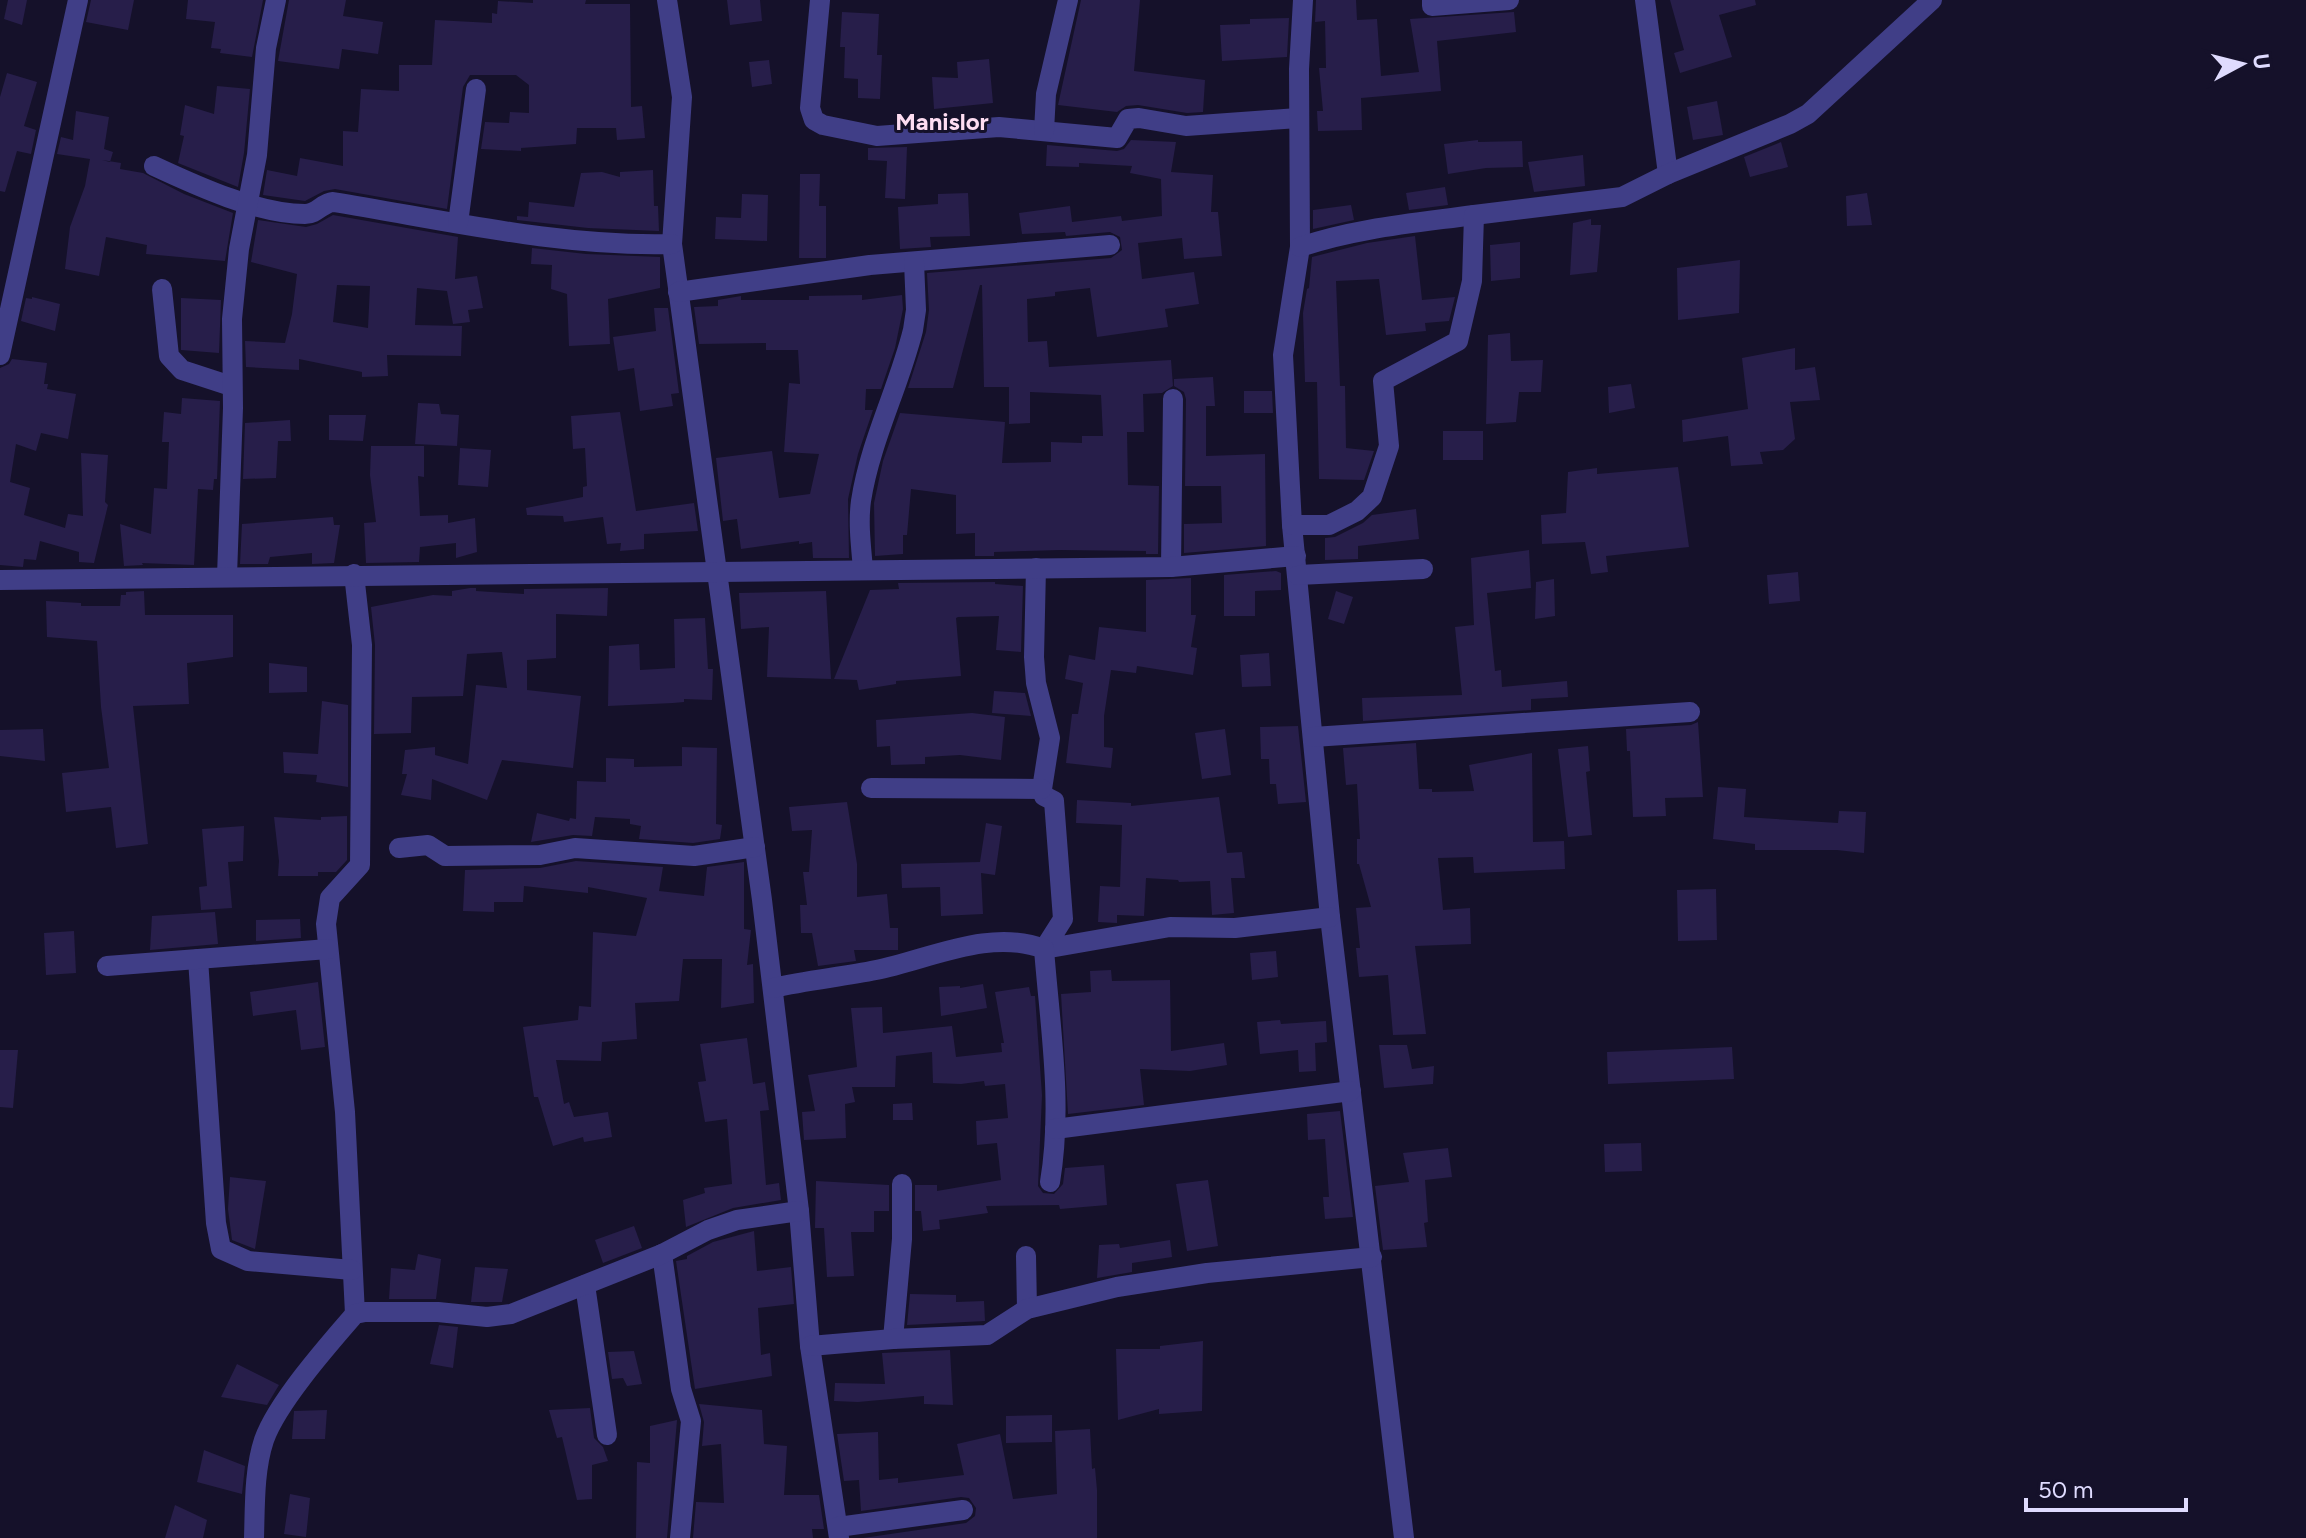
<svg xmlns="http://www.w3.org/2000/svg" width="2306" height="1538" viewBox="0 0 2306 1538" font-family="Figtree,sans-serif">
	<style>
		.building { fill: #271e4a; fill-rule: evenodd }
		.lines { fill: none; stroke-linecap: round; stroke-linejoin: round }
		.minor { stroke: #403e87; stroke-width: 20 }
		.labels { text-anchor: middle; stroke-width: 6; stroke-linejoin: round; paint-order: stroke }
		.quarter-label { font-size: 24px; font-weight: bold; fill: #feddf2; stroke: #15112a }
	</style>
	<rect width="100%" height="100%" fill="#15112a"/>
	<g class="building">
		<polygon points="8,0 27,0 22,25 4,19"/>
		<polygon points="91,0 134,0 128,30 86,22"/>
		<polygon points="188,0 263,0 252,57 220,53 221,49 211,48 215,22 186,19"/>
		<polygon points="289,0 346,0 343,16 383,22 378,54 342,49 339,69 278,61"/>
		<polygon points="533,0 586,0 585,4 630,4 631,107 642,106 645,138 617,140 616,128 577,128 576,144 521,148 521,151 481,149 485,122 509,123 510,112 529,113 529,85 516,75 470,75 463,87 447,209 335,189 324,191 305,201 263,195 267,170 297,176 300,158 343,166 343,131 358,132 361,89 399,91 399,65 432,65 435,20 492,23 492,13 497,14 498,1 533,3"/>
		<polygon points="727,0 760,0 762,21 730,25"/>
		<polygon points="1081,0 1140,0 1134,71 1205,80 1203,112 1187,113 1138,105 1126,106 1117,112 1058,105"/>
		<polygon points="1316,0 1356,0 1357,20 1377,19 1381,76 1419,72 1410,19 1514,12 1516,32 1437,41 1441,91 1361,98 1362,130 1318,131 1317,111 1323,111 1319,68 1326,68 1325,21 1315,22"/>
		<polygon points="1670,0 1755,0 1756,5 1719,15 1732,57 1680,73 1674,53 1684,50"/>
		<polygon points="842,12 879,14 877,55 882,55 880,99 858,98 858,79 844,78 845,47 840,47"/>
		<polygon points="1289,18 1287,57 1222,61 1220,25 1250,24 1250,19"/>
		<polygon points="989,59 993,103 934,109 932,77 958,78 957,62"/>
		<polygon points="769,60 772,84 752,87 749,62"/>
		<polygon points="7,73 37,82 24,126 36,130 31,154 17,151 5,192 0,191 0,97"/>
		<polygon points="217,86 250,89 244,153 238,187 178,163 184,136 180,135 185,105 214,114"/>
		<polygon points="1717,101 1723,135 1693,140 1687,107"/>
		<polygon points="76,111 109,117 104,149 113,152 110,162 102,160 121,163 120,169 143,173 184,194 233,213 225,261 146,254 147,245 106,237 99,276 65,269 70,227 85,186 90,159 57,154 61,137 73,140"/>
		<polygon points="1131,140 1176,142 1171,172 1213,175 1211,212 1218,212 1222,256 1184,259 1182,238 1138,243 1142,279 1194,272 1199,304 1165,309 1168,327 1097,337 1090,288 1055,292 1055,296 1027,299 1028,342 1047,341 1049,367 1171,360 1173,386 1162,393 1143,394 1144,432 1127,432 1128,485 1159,486 1158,554 1146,554 1146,551 1060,550 994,552 994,556 975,556 975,533 956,534 956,495 911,489 907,535 903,535 903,554 875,556 874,503 883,461 900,413 1005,422 1002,463 1051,462 1051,442 1082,443 1082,436 1103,436 1101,395 1030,392 1030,423 1009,424 1009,387 984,387 982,285 980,285 953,388 908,388 926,332 929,310 927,273 1111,258 1122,250 1120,237 1110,232 1066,236 1065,232 1022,234 1019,213 1070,206 1072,222 1121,216 1122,221 1162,216 1161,179 1130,173 1132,166 1079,163 1079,167 1046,166 1047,145 1117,151 1124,149"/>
		<polygon points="1478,140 1478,142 1522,141 1523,167 1486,168 1448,174 1444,144"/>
		<polygon points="1781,142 1788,167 1750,177 1744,157"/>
		<polygon points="907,147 905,199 885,198 887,161 868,160 868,148"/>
		<polygon points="1583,155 1585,186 1534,192 1528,162"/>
		<polygon points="653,170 654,206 658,206 659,231 588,228 517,220 517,216 528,217 529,202 574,207 581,173 602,172 620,177 620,172"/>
		<polygon points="800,174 820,174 819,206 826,206 826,258 799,258"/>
		<polygon points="1445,187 1448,205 1409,210 1406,193"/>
		<polygon points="968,193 970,236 930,237 931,247 900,249 898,207 938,204 938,194"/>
		<polygon points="1867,193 1872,225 1847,226 1846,196"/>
		<polygon points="742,194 768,195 767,241 715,239 716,217 741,218"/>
		<polygon points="1351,205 1354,220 1313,229 1313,210"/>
		<path d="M 333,215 L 458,237 L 455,279 L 477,276 L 483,308 L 468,310 L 470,322 L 453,324 L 447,291 L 417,288 L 415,325 L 462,326 L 461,356 L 387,355 L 388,376 L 362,377 L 362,372 L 299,359 L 299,370 L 246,367 L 245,341 L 285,343 L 292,314 L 297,274 L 251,262 L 258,220 L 306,227 L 317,224 ZM 337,285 L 370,286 L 368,328 L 333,322 Z"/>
		<polygon points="1591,219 1591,225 1601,225 1597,272 1570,275 1573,223"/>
		<polygon points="1415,236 1422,300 1455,297 1449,321 1425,323 1426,331 1386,335 1379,279 1336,281 1340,386 1345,386 1346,448 1374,451 1364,480 1319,479 1317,382 1305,382 1303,313 1307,289 1309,288 1312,257 1367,243"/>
		<polygon points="1520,242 1520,278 1491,281 1490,245"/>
		<polygon points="532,248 586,254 660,257 660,288 608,299 610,344 569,346 567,294 551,289 552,265 531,264"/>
		<polygon points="1740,260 1739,313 1678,320 1677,268"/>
		<polygon points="862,295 862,300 902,295 903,309 895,348 881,389 866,389 865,410 873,410 858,454 848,499 849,558 813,558 812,542 799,544 799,541 741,549 737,519 723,521 716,458 772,451 779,498 810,494 819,454 784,452 789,383 800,384 798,350 766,350 766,343 699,344 694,307 718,306 718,300 741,296 741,300 809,300 809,296"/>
		<polygon points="32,297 60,304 55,331 21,321 26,298 32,299"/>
		<polygon points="181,298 221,300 219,353 181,350"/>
		<polygon points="654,308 668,308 679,393 671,394 673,406 640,411 634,368 618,371 613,337 656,331"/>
		<polygon points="1510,333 1511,361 1543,360 1541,392 1519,392 1516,422 1486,424 1488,335"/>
		<polygon points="1795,348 1795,370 1815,367 1820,400 1790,402 1795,439 1783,450 1760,452 1763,464 1731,466 1728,436 1683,442 1682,420 1748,409 1742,358"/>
		<polygon points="12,359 47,363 44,384 48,384 47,389 76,394 68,439 41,433 36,451 16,444 10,482 30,488 24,515 65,528 68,514 83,516 81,453 108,455 105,502 108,505 94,563 79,562 79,552 40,541 36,560 24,559 23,567 0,565 0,368 9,364"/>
		<polygon points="1213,377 1215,406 1206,406 1206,456 1265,454 1266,546 1184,553 1184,524 1222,523 1221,486 1185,486 1186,399 1184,392 1174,386 1174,379"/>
		<polygon points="1631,384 1635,408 1609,413 1608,387"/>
		<polygon points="1244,391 1272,391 1273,413 1244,413"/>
		<polygon points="182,398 220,401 217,479 214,479 213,490 198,489 194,565 142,563 143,565 124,566 120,524 151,534 154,488 167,489 169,442 162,442 164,412 181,414"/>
		<polygon points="418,403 439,404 441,414 459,415 457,446 415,444"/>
		<polygon points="620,412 636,511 694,503 698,531 644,534 644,549 620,551 621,543 607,544 603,517 564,522 563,516 527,515 526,508 583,497 583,487 587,486 585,448 573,449 571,416"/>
		<polygon points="329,415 366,415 363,441 329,440"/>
		<polygon points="290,420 291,441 278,441 276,478 243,479 245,423"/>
		<rect x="1443" y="431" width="40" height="29"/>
		<polygon points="371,446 424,446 424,477 418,476 420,516 448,515 448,523 475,518 477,552 456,558 456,543 420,547 419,562 366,563 364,523 376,522 370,475"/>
		<polygon points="460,448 491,450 488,487 458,485"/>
		<polygon points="1678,467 1689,547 1606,556 1608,572 1591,574 1585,542 1542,544 1541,515 1566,513 1568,472 1597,468 1597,474"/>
		<polygon points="1416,509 1419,539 1358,546 1358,559 1325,560 1325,538 1335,537 1363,523 1372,515"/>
		<polygon points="333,517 334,525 340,525 334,563 312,564 312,553 270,557 268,564 240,564 242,524"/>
		<polygon points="1529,550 1531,588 1487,593 1495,671 1501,670 1502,687 1567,681 1568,697 1531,699 1531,710 1363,721 1362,698 1462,695 1455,627 1474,625 1471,558"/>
		<polygon points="1276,571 1281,573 1281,590 1255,591 1255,616 1224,616 1224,575"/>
		<polygon points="1798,572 1800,601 1769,604 1767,575"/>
		<polygon points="1191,578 1191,615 1196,615 1191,647 1197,648 1193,675 1137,666 1136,673 1111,670 1104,716 1104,747 1113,748 1111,768 1066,763 1072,714 1078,714 1083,683 1065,679 1069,655 1095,660 1099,627 1146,632 1146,580"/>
		<polygon points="1554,579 1555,616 1535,619 1536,582"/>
		<polygon points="995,582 995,584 1023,586 1021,652 996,650 999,616 958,617 956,618 961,676 896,681 896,684 859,690 857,680 834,679 870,590 899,589 898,583"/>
		<polygon points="470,588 476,588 476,591 524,594 524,589 608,588 607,616 556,614 556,658 527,660 527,690 581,696 573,768 502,760 487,800 432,779 431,800 401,795 407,774 402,774 405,750 435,747 435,755 468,764 476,685 507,688 502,652 467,654 463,696 412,697 411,733 374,734 375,645 371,607 433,595 452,596 452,591"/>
		<polygon points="144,591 145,615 233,615 233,657 187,663 189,704 133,706 148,844 116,848 111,807 66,812 62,773 109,768 101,707 97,641 47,637 46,601 81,603 81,606 120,606 121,595 126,595 126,592"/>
		<polygon points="826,591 831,679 767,677 769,627 741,629 739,593"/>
		<polygon points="1336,591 1353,597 1344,624 1328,619"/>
		<polygon points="705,618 708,669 713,669 712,700 684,699 684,702 673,703 608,706 609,646 639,644 640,670 675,668 674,619"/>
		<polygon points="1269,653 1271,686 1242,687 1240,655"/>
		<polygon points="269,663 307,667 307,692 269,693"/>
		<polygon points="994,691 1025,693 1031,716 992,713"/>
		<polygon points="322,701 348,705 348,787 316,782 317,775 284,773 283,752 318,754"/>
		<polygon points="972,713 1005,717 1001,760 960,755 925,757 925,764 891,765 890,746 877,747 876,720"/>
		<polygon points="1698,722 1703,797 1665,798 1666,816 1633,817 1630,751 1627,751 1626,729 1691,725"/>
		<polygon points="1298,726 1306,802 1278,804 1276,784 1270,784 1269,759 1261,759 1260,727"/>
		<polygon points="43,729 45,761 0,756 0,730"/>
		<polygon points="1225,729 1231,775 1202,779 1195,733"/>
		<polygon points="1416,743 1419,789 1432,789 1432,792 1474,791 1469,765 1532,753 1533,842 1564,841 1565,869 1474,873 1473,857 1438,858 1443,910 1470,908 1471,944 1415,946 1426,1034 1393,1035 1388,975 1359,977 1356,948 1360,948 1356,908 1371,907 1359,864 1357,864 1357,839 1360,839 1357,784 1346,785 1343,748"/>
		<polygon points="1588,746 1590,771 1586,772 1592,835 1568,837 1558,749"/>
		<polygon points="682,747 717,748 716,824 722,825 720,839 693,843 639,839 641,826 630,824 630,819 595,817 592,836 573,835 531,842 537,813 569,821 570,818 576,819 577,781 606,782 606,758 634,759 634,767 682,766"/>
		<polygon points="1718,787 1746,789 1744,817 1838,823 1839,811 1866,812 1864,853 1837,850 1755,850 1755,844 1713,839"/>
		<polygon points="1219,797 1227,853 1242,852 1245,878 1231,878 1234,913 1212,915 1210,881 1179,882 1178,880 1146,878 1144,916 1117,915 1117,923 1098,922 1100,886 1120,887 1122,825 1076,823 1077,800 1131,803 1131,806"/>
		<polygon points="847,802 857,864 857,897 887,894 890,928 898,928 898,950 854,950 856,961 818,966 812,933 801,933 800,905 807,905 803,872 809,872 812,830 792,831 789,807"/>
		<polygon points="347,816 347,860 336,872 318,872 318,876 278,876 279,861 274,817 321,820 321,817"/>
		<polygon points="986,823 1002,826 995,875 981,873 983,914 941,916 940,887 902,888 901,864 980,862"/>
		<polygon points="244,826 243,861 228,862 232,908 201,910 199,887 207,886 202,829"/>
		<polygon points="576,861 663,867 659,891 704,896 707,867 744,862 744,929 751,930 747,965 753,964 754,1003 721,1008 722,959 683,959 679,1001 635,1003 637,1039 602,1042 601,1061 556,1060 564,1104 569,1102 574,1117 608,1112 612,1137 584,1142 583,1137 553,1146 538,1097 534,1097 523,1027 578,1020 579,1006 591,1007 593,932 636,936 647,898 588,887 588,893 524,886 523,902 494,902 494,912 463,911 465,870 540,868"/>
		<polygon points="1716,889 1717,940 1678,941 1677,890"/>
		<polygon points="215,912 218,944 150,950 152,916"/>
		<polygon points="300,919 301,938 256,941 256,920"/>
		<polygon points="74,931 76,973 46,975 44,933"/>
		<polygon points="1276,951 1278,977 1252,980 1250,953"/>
		<polygon points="1111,970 1112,981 1170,980 1171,1051 1224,1043 1227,1065 1190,1071 1140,1069 1144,1105 1068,1114 1061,994 1091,992 1090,971"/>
		<polygon points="318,982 325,1047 301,1050 296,1010 253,1016 250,992"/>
		<polygon points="983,984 987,1008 941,1016 939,987 960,986 960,988"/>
		<polygon points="1029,987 1031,996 1035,996 1042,1095 1038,1186 1043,1193 1054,1194 1063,1184 1065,1168 1104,1165 1107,1205 1060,1209 1059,1205 986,1206 988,1213 939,1220 940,1229 923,1231 921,1211 915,1211 915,1185 937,1185 937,1191 1001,1180 997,1143 977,1145 976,1121 1008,1118 1005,1084 985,1086 984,1081 961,1084 933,1083 932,1052 896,1056 895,1087 852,1087 855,1102 845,1104 846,1138 804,1140 802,1112 815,1111 808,1075 857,1067 851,1008 882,1007 883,1033 952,1026 956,1057 1002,1052 1001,1043 1004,1043 995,992"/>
		<polygon points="1280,1020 1281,1024 1326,1021 1327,1042 1315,1043 1316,1071 1299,1072 1298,1050 1260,1054 1257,1022"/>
		<polygon points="747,1038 753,1084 765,1082 769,1110 760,1111 766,1185 779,1183 781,1200 733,1208 686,1227 683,1200 705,1193 704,1188 732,1184 727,1119 705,1122 698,1082 706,1081 700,1044"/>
		<polygon points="1379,1045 1407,1045 1412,1069 1434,1066 1433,1084 1384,1088"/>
		<polygon points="1732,1047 1734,1079 1608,1084 1607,1052"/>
		<polygon points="0,1050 18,1050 13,1108 0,1107"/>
		<polygon points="912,1103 913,1120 893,1120 893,1104"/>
		<polygon points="1340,1111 1353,1217 1325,1219 1323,1197 1329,1197 1325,1139 1308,1140 1307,1114"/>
		<polygon points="1641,1143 1642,1171 1605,1172 1604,1144"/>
		<polygon points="1448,1148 1452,1177 1425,1180 1428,1222 1424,1223 1427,1247 1383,1250 1375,1186 1409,1182 1403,1153"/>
		<polygon points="230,1177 266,1181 255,1249 232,1240 228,1209"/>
		<polygon points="1208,1180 1218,1246 1187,1251 1176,1184"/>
		<polygon points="816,1181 889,1185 889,1211 874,1211 874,1232 851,1232 854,1276 827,1277 824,1228 815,1228"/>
		<polygon points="634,1226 642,1248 603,1263 595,1240"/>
		<polygon points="754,1231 757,1271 791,1267 794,1304 758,1308 761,1355 770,1353 772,1376 695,1389 676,1261 687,1259 687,1256 713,1242"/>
		<polygon points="1170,1240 1172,1257 1132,1263 1132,1272 1097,1278 1099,1245 1119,1244 1120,1248"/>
		<polygon points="418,1254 441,1259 436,1299 389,1299 391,1268 415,1270"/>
		<polygon points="475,1267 508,1269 502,1302 471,1302"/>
		<polygon points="910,1294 956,1295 956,1302 984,1301 985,1321 907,1325"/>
		<polygon points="439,1325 458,1327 453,1368 430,1364"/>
		<polygon points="1203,1341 1202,1411 1159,1414 1159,1409 1118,1420 1116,1349 1160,1349 1160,1346"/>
		<polygon points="950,1350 953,1405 924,1404 924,1396 858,1402 834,1401 835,1383 885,1384 882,1353"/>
		<polygon points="634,1351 642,1384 627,1386 623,1378 612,1379 608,1352"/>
		<polygon points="237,1364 279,1385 267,1405 221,1397"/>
		<polygon points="699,1404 762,1410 764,1444 787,1446 784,1495 819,1495 824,1529 812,1529 813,1538 693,1538 696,1502 724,1503 721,1444 702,1446 704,1422"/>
		<polygon points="590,1408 594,1438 603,1447 608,1461 592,1465 592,1499 577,1500 562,1437 557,1438 549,1410"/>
		<polygon points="327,1410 325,1439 292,1439 294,1411"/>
		<polygon points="1052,1415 1052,1442 1006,1443 1006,1416"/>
		<polygon points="677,1420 667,1538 636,1538 637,1462 650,1463 650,1426"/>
		<polygon points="1090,1429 1092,1469 1095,1468 1097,1490 1097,1538 863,1538 966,1523 975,1516 976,1508 969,1498 961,1497 861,1511 859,1480 844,1481 837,1434 878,1432 879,1480 898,1478 898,1483 964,1475 957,1444 1000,1434 1013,1499 1057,1494 1055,1431"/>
		<polygon points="204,1450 245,1466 242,1494 197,1482"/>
		<polygon points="290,1494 310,1498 306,1537 284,1534"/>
		<polygon points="175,1505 207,1520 203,1538 165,1538"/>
	</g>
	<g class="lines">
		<g class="minor">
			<polyline points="667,0 682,97 672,244 762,900 799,1211 810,1346 839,1538"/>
			<polyline points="820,0 810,108 814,120 823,125 877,136 999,127 1117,138 1128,119 1139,118 1186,126 1298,118"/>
			<polyline points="1303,0 1299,69 1300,247 1283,355 1292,525 1330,917 1404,1538"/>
			<polyline points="1432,0 1432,6 1509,0"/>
			<polyline points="1645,0 1668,174"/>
			<polyline points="1044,131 1046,94 1068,0"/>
			<path d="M 154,166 C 197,186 258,214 305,214 C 317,214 322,203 333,202 C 445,220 558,247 672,244"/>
			<polyline points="458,223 476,89"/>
			<path d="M 1300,247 C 1356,228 1416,223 1474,215"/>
			<polyline points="162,289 169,356 182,370 231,386"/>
			<polyline points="678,292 870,265 1110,245"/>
			<polyline points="0,355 78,0"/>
			<polyline points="1292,525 1329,525 1357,511 1372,497 1389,446 1383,381 1458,341 1472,281 1474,215 1622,197 1668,174 1790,124 1808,114 1932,0"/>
			<polyline points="1171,567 1173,399"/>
			<polyline points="1036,568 1034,657 1036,683 1050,738 1042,789 1044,796 1054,801 1063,919 1044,949 1170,927 1235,928 1330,917"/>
			<path d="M 863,569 C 861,546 858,523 861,501 C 870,442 899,387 913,330 L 916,310 L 914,262"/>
			<polyline points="354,574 362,645 360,865 330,898 326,924 345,1112 355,1314"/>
			<polyline points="1298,575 1423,569"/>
			<polyline points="227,576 233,408 232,319 239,249 257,155 266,48 276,0"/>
			<polyline points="0,580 1171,567 1296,556"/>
			<polyline points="1313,737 1690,712"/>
			<polyline points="871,788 1042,789"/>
			<polyline points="399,848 428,845 445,856 540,855 575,848 694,856 755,847"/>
			<polyline points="198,959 216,1223 221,1249 248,1261 352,1270"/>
			<polyline points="107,966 328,949"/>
			<path d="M 773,988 C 807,980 842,977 876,970 C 930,959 990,928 1044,949 C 1050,1027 1063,1104 1050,1182"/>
			<polyline points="1055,1129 1351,1091"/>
			<polyline points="662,1254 681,1389 691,1421 680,1538"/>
			<polyline points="1026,1256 1027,1309"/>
			<polyline points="585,1285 607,1435"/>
			<polyline points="893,1339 902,1239 902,1184"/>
			<polyline points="810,1346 893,1339 987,1335 1027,1309 1117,1287 1207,1273 1372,1257"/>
			<polyline points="838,1527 963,1510"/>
			<path d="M 254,1538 C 255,1506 254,1470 264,1440 C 277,1403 328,1345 355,1314 L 365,1312 L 438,1312 L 487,1317 L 511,1314 L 662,1254 L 708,1230 L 737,1220 L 799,1211"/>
		</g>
	</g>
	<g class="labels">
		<g class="quarter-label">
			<text x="942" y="130">Manislor</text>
		</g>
	</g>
	<g transform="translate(2242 64) rotate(83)" stroke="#15112a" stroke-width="6" paint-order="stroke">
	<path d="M0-6L14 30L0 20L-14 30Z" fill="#dfdbfe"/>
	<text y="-12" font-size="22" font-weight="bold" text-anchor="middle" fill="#dfdbfe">U</text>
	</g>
	<path d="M2026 1498v12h160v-12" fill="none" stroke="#dfdbfe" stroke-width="4"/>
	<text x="2038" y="1498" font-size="24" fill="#dfdbfe" stroke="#15112a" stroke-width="6" paint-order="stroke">50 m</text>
</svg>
